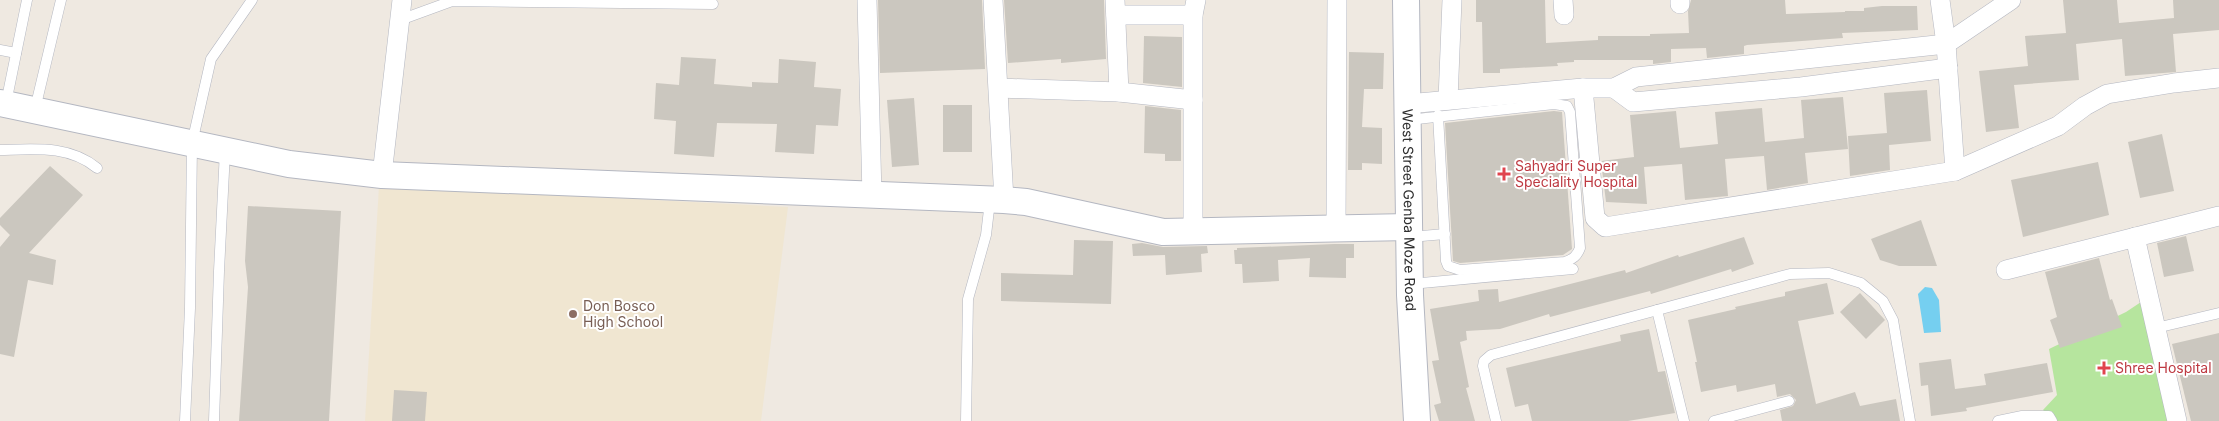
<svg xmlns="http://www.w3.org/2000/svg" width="2219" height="421" viewBox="0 0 2219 421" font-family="Inter,sans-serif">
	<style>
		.education { fill: #f0e6d1 }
		.green { fill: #b6e59e }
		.water { fill: #75cff0 }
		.building { fill: #cbc7bf }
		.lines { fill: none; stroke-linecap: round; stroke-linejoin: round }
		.lane-casing { stroke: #b4b7c1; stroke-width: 11 }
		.street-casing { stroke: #b4b7c1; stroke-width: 20 }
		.secondary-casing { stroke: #b4b7c1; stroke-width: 28 }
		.lane { stroke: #fff; stroke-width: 10 }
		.street { stroke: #fff; stroke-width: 19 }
		.secondary { stroke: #fff; stroke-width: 26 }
		.health-dot { fill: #e0444e; stroke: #fff; stroke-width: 2 }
		.education-dot { fill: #8d6e63; stroke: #fff; stroke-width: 2 }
		.labels { text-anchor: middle; stroke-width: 4; stroke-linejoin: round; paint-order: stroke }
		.health-label { font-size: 14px; fill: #be3a42; stroke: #fff; text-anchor: start }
		.street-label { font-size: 14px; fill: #2e2e2e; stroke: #fff }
		.education-label { font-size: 14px; fill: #785e54; stroke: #fff; text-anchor: start }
	</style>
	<rect width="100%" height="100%" fill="#efe9e1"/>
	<polygon class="education" points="379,186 788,207 761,421 365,421"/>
	<polygon class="green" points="2144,300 2170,421 2054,421 2043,410 2057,395 2049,349 2126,312"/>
	<polygon class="water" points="1925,287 1932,288 1939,300 1941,332 1924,333 1918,294"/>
	<g class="building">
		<polygon points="878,0 982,0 985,69 880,73"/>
		<polygon points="1004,0 1104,0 1106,59 1061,63 1061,59 1008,63"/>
		<polygon points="1476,0 1545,0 1546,43 1598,40 1598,36 1650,36 1650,34 1689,33 1688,11 1691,0 1785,0 1786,14 1845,12 1845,11 1864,11 1864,8 1882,6 1917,6 1918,30 1842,33 1843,38 1747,45 1744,46 1744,54 1707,58 1706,48 1671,49 1671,62 1653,64 1653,60 1574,60 1574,62 1557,63 1558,66 1518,68 1500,69 1500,73 1483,73 1482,22 1476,22"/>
		<polygon points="2063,0 2117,0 2119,23 2174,18 2173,0 2219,0 2219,30 2173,34 2176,72 2125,76 2122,39 2076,44 2079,80 2014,85 2019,128 1986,132 1979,71 2028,66 2025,36 2066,33"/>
		<polygon points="1144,36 1182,37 1182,87 1143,83"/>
		<polygon points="1349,52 1384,53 1383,89 1364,89 1362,127 1382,128 1382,164 1362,163 1362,170 1348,170"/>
		<polygon points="681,57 716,59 714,84 752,87 752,82 778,83 779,59 816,62 814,87 841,89 838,126 816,125 814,154 775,152 777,124 717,123 714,157 674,154 676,121 654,119 656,83 679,85"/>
		<polygon points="1927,90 1931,141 1889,145 1890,170 1850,176 1848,136 1887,133 1884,93"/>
		<polygon points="1843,97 1848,149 1805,153 1808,183 1767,190 1764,156 1725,159 1728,196 1685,200 1682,164 1644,167 1647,204 1606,202 1601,161 1634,157 1630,115 1676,111 1680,148 1718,144 1715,112 1762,108 1765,142 1804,138 1801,100"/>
		<polygon points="914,98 919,165 892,167 887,100"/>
		<rect x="943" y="105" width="29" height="47"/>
		<polygon points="1145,106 1181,110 1181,161 1165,161 1165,154 1144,153"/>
		<polygon points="1554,111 1562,112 1572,249 1563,255 1460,263 1453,261 1445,123"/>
		<polygon points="2162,134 2174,191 2140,198 2128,142"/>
		<polygon points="2098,162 2109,215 2023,237 2011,180"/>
		<polygon points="50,166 83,195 29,253 56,260 53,285 28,280 14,357 0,354 0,247 10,235 0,225 0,218"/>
		<polygon points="248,206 341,211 329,421 239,421 248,287 245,261"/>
		<polygon points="1921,220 1937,266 1899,266 1880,260 1871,239"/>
		<polygon points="2186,236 2194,271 2164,277 2157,243"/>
		<polygon points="1744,237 1754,264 1732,272 1731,269 1651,294 1650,291 1550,317 1549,314 1500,329 1466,331 1467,340 1460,342 1469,387 1466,388 1475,421 1439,421 1434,405 1441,403 1432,361 1439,360 1430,309 1479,301 1478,290 1498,289 1499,302 1625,270 1626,273 1678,255 1679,257"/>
		<polygon points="1074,240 1113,241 1111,304 1001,301 1001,273 1073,275"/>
		<polygon points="1142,243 1163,247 1207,246 1208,253 1201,254 1202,272 1166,275 1165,255 1133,256 1132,244"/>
		<polygon points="1334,244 1354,244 1354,258 1346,258 1346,278 1309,277 1310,258 1278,260 1279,281 1243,283 1242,264 1235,264 1234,250 1237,250 1237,248"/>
		<polygon points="2099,258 2110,300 2112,299 2122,327 2060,348 2050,320 2057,317 2045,272"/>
		<polygon points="1827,283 1834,314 1798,321 1816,404 1855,392 1860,406 1896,399 1900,421 1782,421 1780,410 1793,406 1796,400 1790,394 1777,397 1775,384 1737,392 1736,385 1701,392 1695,362 1697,362 1688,320 1736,309 1735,307 1785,296 1785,292"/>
		<polygon points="1860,293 1885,320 1866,339 1840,312"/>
		<polygon points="1649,329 1658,372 1665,371 1675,413 1628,421 1532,421 1528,404 1515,407 1506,368 1621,341 1620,335"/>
		<polygon points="2219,333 2219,421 2191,421 2172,344"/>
		<polygon points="1951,359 1955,389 1986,385 1984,374 2047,363 2053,392 1966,408 1967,411 1931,416 1928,385 1921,386 1919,363"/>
		<polygon points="394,390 427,392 425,421 392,421"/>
	</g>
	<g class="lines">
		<g class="lane-casing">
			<g id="lane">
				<polyline points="400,20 452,1 713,4"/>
				<polyline points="0,50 16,53"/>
				<polyline points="6,103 27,0"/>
				<polyline points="35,109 61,0"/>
				<path d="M 1408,120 L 1554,104 L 1567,106 L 1570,112 L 1580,248 C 1577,256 1573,259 1565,262 L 1460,270 L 1448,266 L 1446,261 L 1438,115"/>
				<path d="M 0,150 C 35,149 69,145 97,168"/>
				<polyline points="1410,237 1445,234"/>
				<polyline points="1411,284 1573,269"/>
				<polyline points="1657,310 1684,421"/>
				<polyline points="2156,328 2219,313"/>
				<polyline points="185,421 190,308 192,143 211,59 252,0"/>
				<polyline points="214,421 219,271 225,151"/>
				<polyline points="966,421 968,299 986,235 990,201"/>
				<polyline points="1496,421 1483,366 1484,361 1491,355 1790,274 1829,273 1861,283 1883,301 1893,320 1910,421"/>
				<polyline points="1714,421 1789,401"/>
				<polyline points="1998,421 2022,416 2049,416 2052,421"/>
			</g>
		</g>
		<g class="street-casing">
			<g id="street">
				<polyline points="867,0 872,196"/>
				<polyline points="993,0 1004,200"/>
				<polyline points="1115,0 1119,92"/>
				<polyline points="1563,0 1564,15"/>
				<polyline points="1680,0 1680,4"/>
				<polyline points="1940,0 1946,44 1955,171"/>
				<polyline points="1116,15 1193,15"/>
				<polyline points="999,88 1119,92 1193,100"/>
				<polyline points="1583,88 1595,218 1605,227 1955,171 2058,126 2085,106 2107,94 2174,83 2219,78"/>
				<polyline points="1614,88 1633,102 1801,87 1948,68"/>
				<polyline points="1448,100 1452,0"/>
				<polyline points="1407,104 1583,88 1614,88 1636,77 1946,44 2011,0"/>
				<polyline points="382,175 402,0"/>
				<polyline points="1336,229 1337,0"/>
				<polyline points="1193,233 1193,15 1196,0"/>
				<polyline points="2135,237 2177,421"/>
				<polyline points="2006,270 2219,216"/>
			</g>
		</g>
		<g class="secondary-casing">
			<g id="secondary">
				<path id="s1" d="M 1406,0 L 1410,295 L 1417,421"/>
				<polyline points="0,103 289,164 382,175 1004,200 1026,202 1163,232 1409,227"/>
			</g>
		</g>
		<use href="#lane" class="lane"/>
		<use href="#street" class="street"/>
		<use href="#secondary" class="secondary"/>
	</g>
	<g class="health-dot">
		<path d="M1501.5 166.5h5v5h5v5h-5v5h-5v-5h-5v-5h5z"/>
		<path d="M2101.5 360.5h5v5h5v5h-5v5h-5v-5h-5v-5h5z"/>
	</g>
	<circle class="education-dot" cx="573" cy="314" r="5"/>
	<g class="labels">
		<g class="health-label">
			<text x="1515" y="171">Sahyadri Super<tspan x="1515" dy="16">Speciality Hospital</tspan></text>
			<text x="2115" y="373">Shree Hospital</text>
		</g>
		<g class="street-label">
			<text dy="5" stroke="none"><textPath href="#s1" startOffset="210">West Street Genba Moze Road</textPath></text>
		</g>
		<g class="education-label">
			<text x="583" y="311">Don Bosco<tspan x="583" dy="16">High School</tspan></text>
		</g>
	</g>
</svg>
